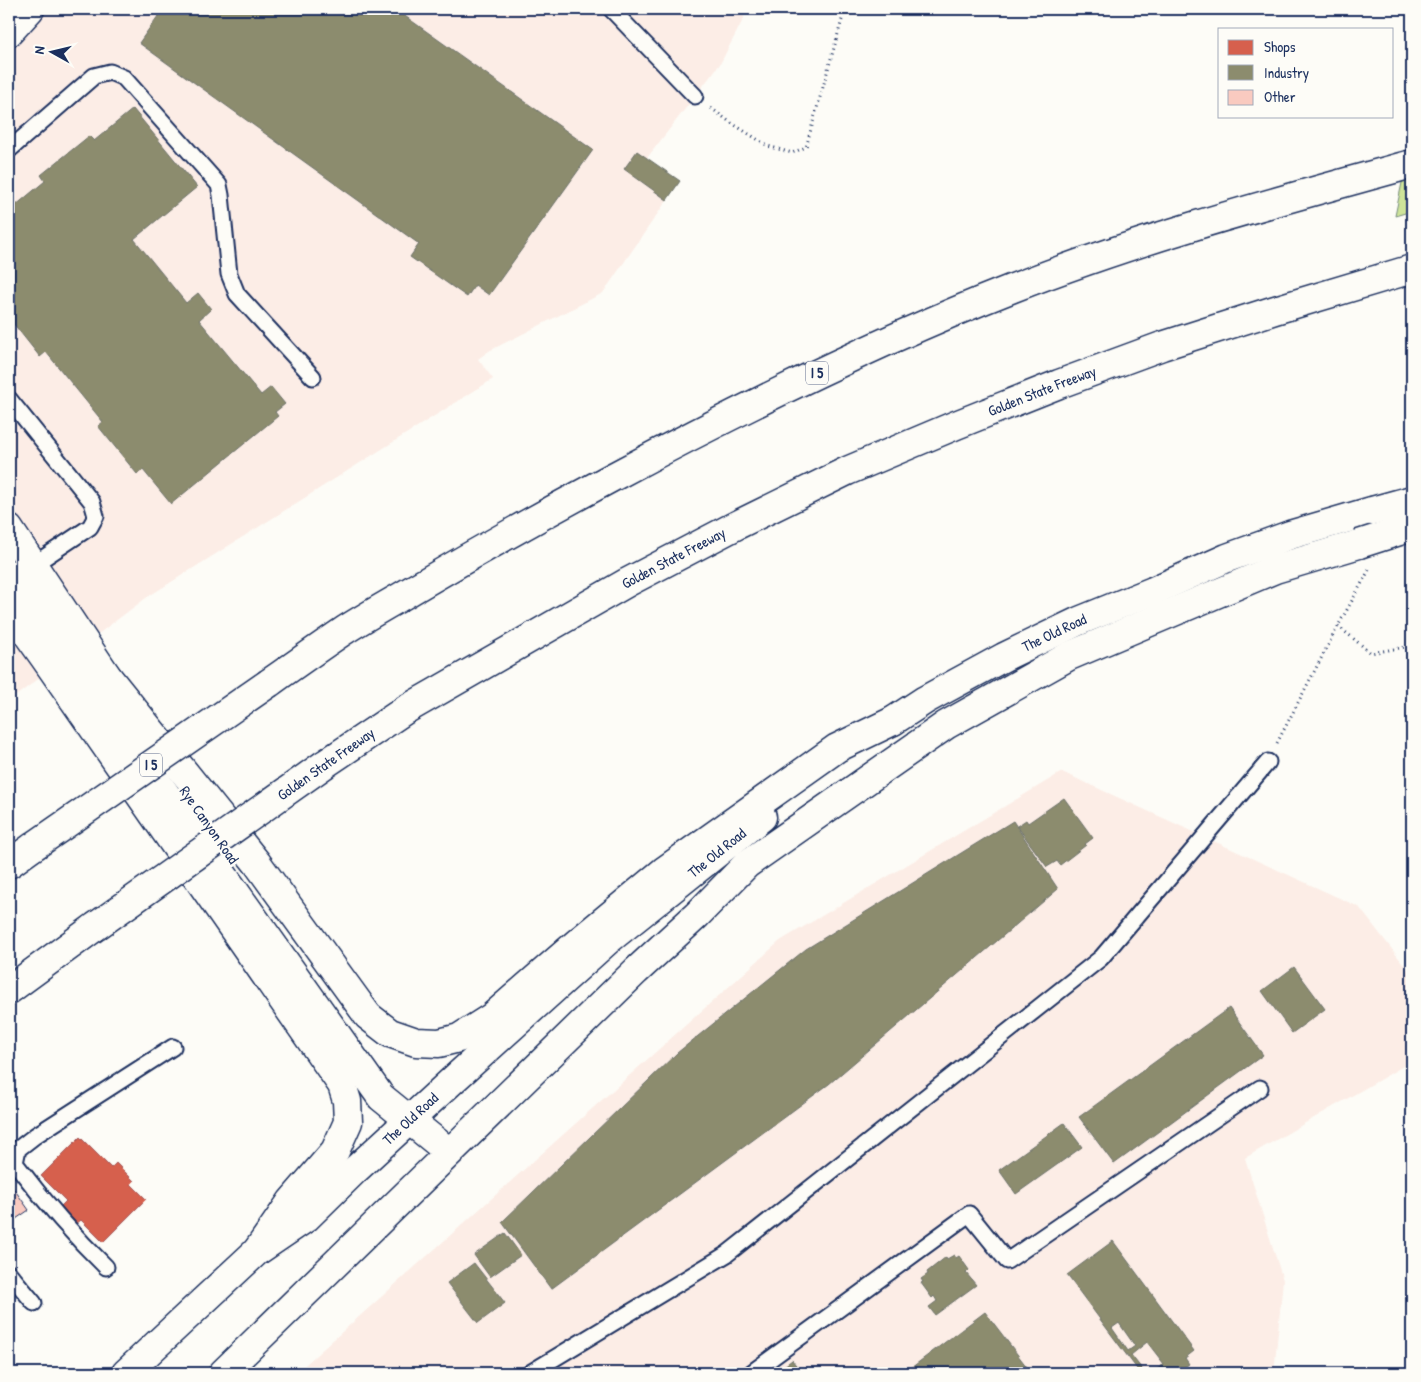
<svg xmlns="http://www.w3.org/2000/svg" width="1421" height="1382" viewBox="0 0 1421 1382" font-family="'Patrick Hand',sans-serif">
	<style>
		.built { fill: #fcede6 }
		.green { fill: #cee499; stroke: #748a7c }
		.shops { fill: #d6604d; stroke: #9e5152 }
		.industry { fill: #8c8c6e; stroke: #6a7069; fill-rule: evenodd }
		.building { fill: #f9cac0; stroke: #1b2f5e }
		.lines { fill: none; stroke-linecap: round; stroke-linejoin: round }
		.lane-casing { stroke: #1b2f5e; stroke-width: 19 }
		.secondary-casing { stroke: #1b2f5e; stroke-width: 31 }
		.primary-casing { stroke: #1b2f5e; stroke-width: 31 }
		.highway-casing { stroke: #1b2f5e; stroke-width: 31 }
		.path { stroke: #1b2f5e; stroke-width: 3; stroke-dasharray: 1 4; stroke-linecap: butt }
		.lane { stroke: #fdfcf7; stroke-width: 15 }
		.secondary { stroke: #fdfcf7; stroke-width: 28 }
		.primary { stroke: #fdfcf7; stroke-width: 28 }
		.highway { stroke: #fdfcf7; stroke-width: 28 }
		.primary-bridge-casing { stroke: #1b2f5e; stroke-width: 31; stroke-linecap: butt }
		.highway-bridge-casing { stroke: #1b2f5e; stroke-width: 31; stroke-linecap: butt }
		.primary-bridge { stroke: #fdfcf7; stroke-width: 28 }
		.highway-bridge { stroke: #fdfcf7; stroke-width: 28 }
		.labels { text-anchor: middle; stroke-width: 5; stroke-linejoin: round; paint-order: stroke }
		.shield { fill: #fdfcf7; stroke: #5f6c8c; stroke-width: 1 }
		.shield-label { font-size: 14px; font-weight: bold; fill: #1b2f5e }
		.street-label { font-size: 15px; fill: #1b2f5e; stroke: #fdfcf7 }
	</style>
	<rect width="100%" height="100%" fill="#fdfcf7"/>
	<filter id="ink" filterUnits="userSpaceOnUse"><feTurbulence type="fractalNoise" baseFrequency=".02" numOctaves="2"/><feDisplacementMap in="SourceGraphic" scale="10" xChannelSelector="R" yChannelSelector="G"/><feConvolveMatrix kernelMatrix="1 2 1 2 8 2 1 2 1" color-interpolation-filters="sRGB"/></filter>
	<g filter="url(#ink)">
		<g class="built">
			<polygon points="9,9 744,9 744,18 720,64 647,158 680,181 603,293 489,351 478,359 493,379 146,598 9,701"/>
			<polygon points="1062,772 1359,907 1412,975 1412,1061 1245,1158 1283,1280 1274,1373 296,1373 780,941"/>
		</g>
		<polygon class="green" points="1412,135 1412,211 1395,216"/>
		<polygon class="shops" points="80,1137 111,1168 116,1163 134,1181 131,1184 146,1199 103,1242 81,1220 76,1224 60,1207 66,1201 41,1176"/>
		<g class="industry">
			<polygon points="163,9 395,9 593,150 489,295 475,285 467,297 410,257 419,244 139,43"/>
			<polygon points="133,109 197,187 134,239 186,303 198,293 211,309 199,320 261,395 271,387 285,404 275,412 278,416 171,504 143,470 137,474 98,426 103,422 46,352 40,357 9,318 9,211 45,181 41,175 89,136 94,141"/>
			<polygon points="637,151 680,181 667,200 624,169"/>
			<polygon points="1064,798 1093,838 1085,844 1086,845 1060,865 1057,861 1047,867 1017,826 1026,820 1028,823"/>
			<polygon points="1013,821 1058,889 829,1084 551,1289 502,1222 677,1053 806,949"/>
			<polygon points="1294,967 1325,1009 1292,1033 1262,991"/>
			<polygon points="1229,1008 1263,1055 1114,1164 1079,1117"/>
			<polygon points="1064,1123 1082,1147 1016,1194 999,1170"/>
			<polygon points="505,1233 521,1255 490,1277 474,1255"/>
			<path d="M 1113,1241 L 1194,1351 L 1185,1358 L 1189,1364 L 1177,1373 L 1173,1373 L 1169,1369 L 1163,1373 L 1152,1373 L 1164,1364 L 1147,1342 L 1131,1355 L 1145,1373 L 1140,1373 L 1067,1275 ZM 1119,1323 L 1135,1346 L 1128,1351 L 1112,1328 Z"/>
			<polygon points="954,1255 956,1258 959,1256 969,1270 966,1273 976,1285 935,1315 929,1307 937,1301 934,1296 932,1298 921,1283 923,1282 921,1279 928,1274 927,1272 946,1257 947,1259"/>
			<polygon points="474,1263 505,1303 478,1323 447,1283"/>
			<polygon points="985,1312 1030,1371 1027,1373 908,1373 907,1371"/>
			<polygon points="792,1360 802,1373 775,1373"/>
		</g>
		<polygon class="building" points="9,1182 29,1210 13,1221 9,1216"/>
		<g class="lines">
			<g class="lane-casing">
				<g id="lane">
					<polyline points="611,9 695,96"/>
					<polyline points="9,150 94,76 110,72 124,78 219,185 221,195 229,274 237,294 313,377"/>
					<polyline points="9,399 92,502 96,516 90,527 33,565"/>
					<path d="M 106,1267 C 73,1235 43,1200 15,1163 L 18,1149 L 36,1135 L 173,1047"/>
					<polyline points="9,1273 34,1303"/>
					<polyline points="530,1373 727,1254 1101,958 1268,762"/>
					<polyline points="751,1373 969,1214 1007,1261 1260,1088"/>
				</g>
			</g>
			<g class="secondary-casing">
				<g id="secondary">
					<polyline points="9,32 30,9"/>
					<polyline points="9,529 113,685"/>
					<polyline points="9,574 381,1097 449,1152"/>
					<polyline points="9,608 44,657 342,1085 347,1101 348,1122 335,1151 291,1202 257,1251"/>
					<polyline points="102,670 257,863 368,1016 390,1033 416,1042 439,1043 459,1038 492,1017 577,943 664,871 837,748 893,721"/>
				</g>
			</g>
			<g class="primary-casing">
				<g id="primary">
					<path id="s1" d="M 893,721 L 925,700 L 1004,657 L 1079,621 L 1153,591 L 1227,558 L 1290,535 L 1372,511"/>
					<path id="s2" d="M 126,1373 L 256,1252 L 306,1218 L 355,1170 L 454,1079 L 607,941 L 762,817"/>
					<polyline points="223,1373 636,971 697,915 747,864 946,725 1069,656 1275,569 1359,544"/>
				</g>
			</g>
			<g class="highway-casing">
				<g id="highway">
					<path d="M 269,683 C 293,666 317,649 342,632 C 365,617 389,604 412,590 C 478,551 544,514 611,478 C 742,408 875,342 1013,288 C 1143,237 1278,201 1412,164"/>
					<path id="s3" d="M 325,764 L 405,710 L 628,582 L 737,525 L 847,471 L 956,425 L 1059,384 L 1162,346 L 1275,310 L 1412,269"/>
					<polyline points="9,864 34,846"/>
					<polyline points="9,990 95,927"/>
				</g>
			</g>
			<g class="path">
				<polyline points="711,108 730,122 768,146 792,153 806,147 845,9"/>
				<polyline points="1338,626 1371,653 1412,646"/>
				<polyline points="1277,743 1338,626 1369,570"/>
			</g>
			<use href="#lane" class="lane"/>
			<use href="#secondary" class="secondary"/>
			<use href="#primary" class="primary"/>
			<use href="#highway" class="highway"/>
			<g class="primary-bridge-casing">
				<g id="primary-bridge">
					<polyline points="1372,511 1412,500"/>
					<polyline points="1359,544 1412,527"/>
				</g>
			</g>
			<g class="highway-bridge-casing">
				<g id="highway-bridge">
					<polyline points="34,846 269,683"/>
					<polyline points="95,927 325,764"/>
				</g>
			</g>
			<use href="#primary-bridge" class="primary-bridge"/>
			<use href="#highway-bridge" class="highway-bridge"/>
		</g>
	</g>
	<g class="labels">
		<g class="shield">
			<rect x="806" y="361.5" width="22" height="23" rx="4"/>
			<rect x="140" y="753.5" width="22" height="23" rx="4"/>
		</g>
		<g class="shield-label">
			<text x="817" y="378">I 5</text>
			<text x="151" y="770">I 5</text>
		</g>
		<g class="street-label">
			<text dy="5" stroke="none"><textPath href="#s3" startOffset="810">Golden State Freeway</textPath></text>
			<text dy="5" stroke="none"><textPath href="#s3" startOffset="405">Golden State Freeway</textPath></text>
			<text dy="5" stroke="none"><textPath href="#s1" startOffset="184">The Old Road</textPath></text>
			<text transform="translate(326 764) rotate(-35)" y="5">Golden State Freeway</text>
			<text transform="translate(209 825) rotate(55)" y="5">Rye Canyon Road</text>
			<text dy="5" stroke="none"><textPath href="#s2" startOffset="788">The Old Road</textPath></text>
			<text dy="5" stroke="none"><textPath href="#s2" startOffset="382">The Old Road</textPath></text>
		</g>
	</g>
	<rect width="1421" height="1382" fill="none" stroke="#fdfcf7" stroke-width="30"/>
	<rect x="15" y="15" width="1391" height="1352" fill="none" stroke="#1b2f5e" stroke-width="2" filter="url(#ink)"/>
	<rect x="1218" y="28" width="175" height="90" fill="#fdfcf7" stroke="#a3aaba"/>
	<rect x="1228" y="40" width="25" height="15" fill="#d6604d" stroke="#a3aaba"/>
	<text x="1264" y="52" font-size="15" fill="#1b2f5e">Shops</text>
	<rect x="1228" y="65" width="25" height="15" fill="#8c8c6e" stroke="#a3aaba"/>
	<text x="1264" y="78" font-size="15" fill="#1b2f5e">Industry</text>
	<rect x="1228" y="90" width="25" height="15" fill="#f9cac0" stroke="#a3aaba"/>
	<text x="1264" y="102" font-size="15" fill="#1b2f5e">Other</text>
	<g transform="translate(52 52) rotate(278)" stroke="#fdfcf7" stroke-width="4" paint-order="stroke">
	<path d="M0-4L9 19L0 12L-9 19Z" fill="#1b2f5e"/>
	<text y="-8" font-size="14" font-weight="bold" text-anchor="middle" fill="#1b2f5e">N</text>
	</g>
</svg>
